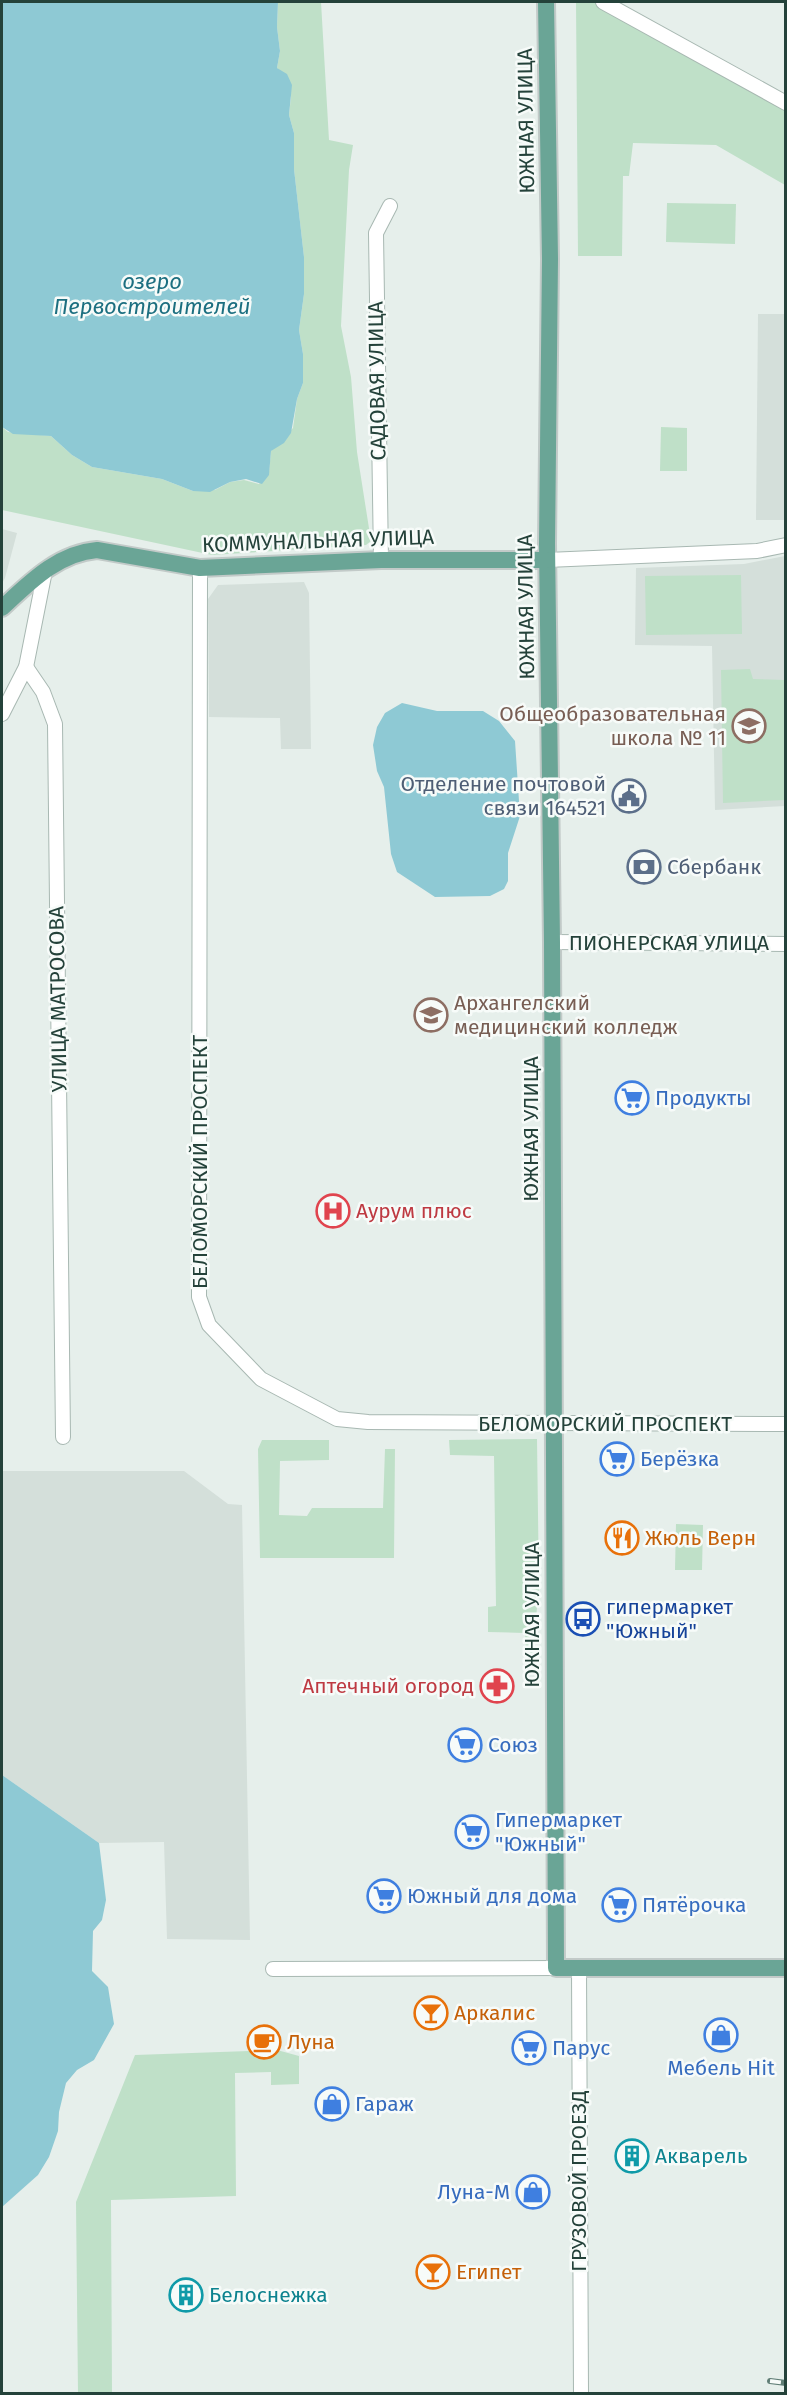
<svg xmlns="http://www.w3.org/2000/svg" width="787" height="2395" viewBox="0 0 787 2395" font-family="'Fira Sans',sans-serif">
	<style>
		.built { fill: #d4dfda }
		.green { fill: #bfe0c8 }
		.water { fill: #8ec9d4 }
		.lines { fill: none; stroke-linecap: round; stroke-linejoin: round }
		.minor-casing { stroke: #a8b8b2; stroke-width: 16 }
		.major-casing { stroke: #c2cac8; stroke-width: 20 }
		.minor { stroke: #fff; stroke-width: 14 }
		.major { stroke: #6aa596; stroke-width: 16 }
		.rail-casing { stroke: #5f7d75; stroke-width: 6 }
		.rail { stroke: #f7fbf9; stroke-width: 4; stroke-dasharray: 11; stroke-linecap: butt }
		.labels { text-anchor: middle; stroke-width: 5; stroke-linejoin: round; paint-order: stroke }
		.street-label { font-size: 21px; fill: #24423a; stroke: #f7fbf9 }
		.education-label { font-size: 21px; fill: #785e54; stroke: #f7fbf9; text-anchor: end }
		.service-label { font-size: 21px; fill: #4e5e75; stroke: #f7fbf9; text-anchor: end }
		.shop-label { font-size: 21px; fill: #366cbe; stroke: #f7fbf9; text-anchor: start }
		.health-label { font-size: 21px; fill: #be3a42; stroke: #f7fbf9; text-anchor: start }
		.food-label { font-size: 21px; fill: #c56008; stroke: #f7fbf9; text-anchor: start }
		.transit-label { font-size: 21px; fill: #164399; stroke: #f7fbf9; text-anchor: start }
		.culture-label { font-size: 21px; fill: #0d838f; stroke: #f7fbf9; text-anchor: start }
		.water-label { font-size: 22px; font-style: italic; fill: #1c6f80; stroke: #f7fbf9 }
	</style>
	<rect width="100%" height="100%" fill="#e6efeb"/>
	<g class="built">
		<polygon points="758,314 785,314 785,520 756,520"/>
		<polygon points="2,529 17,533 5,578 2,583"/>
		<polygon points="785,556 785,806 715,810 712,646 635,645 636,568 744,564"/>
		<polygon points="304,582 309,593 311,749 281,749 280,718 209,717 208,599 218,585"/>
		<polygon points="2,1471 184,1471 228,1504 242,1505 250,1940 167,1939 164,1842 99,1843 2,1775"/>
	</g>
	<g class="green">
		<polygon points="278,2 321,2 329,140 353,145 349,170 341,326 351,377 357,452 371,541 366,545 212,555 2,510 2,427 8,432 51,436 72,455 92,467 162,479 193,491 215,490 230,482 244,480 259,484 269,472 271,451 293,428 297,399 303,383 303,354 299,330 304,294 304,257 294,169 294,133 289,115 291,97 281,72 277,68 280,51 277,27"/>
		<polygon points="576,2 596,2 785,108 785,185 716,145 633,143 629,176 623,176 622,256 578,256"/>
		<polygon points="667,203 736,204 735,244 666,242"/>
		<polygon points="661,427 687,428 687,471 660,471"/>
		<polygon points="741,575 742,634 646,635 645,576"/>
		<polygon points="750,669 753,679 785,680 785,800 723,803 721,670"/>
		<polygon points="537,1439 539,1589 532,1655 526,1655 525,1633 488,1632 488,1607 496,1606 494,1456 450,1455 449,1440"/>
		<polygon points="262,1440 329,1440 329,1460 280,1461 279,1515 307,1516 312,1508 383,1508 385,1449 395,1449 394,1558 260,1558 258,1449"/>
		<polygon points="676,1524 703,1525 702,1570 675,1570"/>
		<polygon points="277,2050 299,2056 299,2084 271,2085 271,2072 235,2073 236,2196 111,2200 112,2393 78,2393 76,2202 135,2055"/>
	</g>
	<g class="water">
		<polygon points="2,2 278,2 277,27 280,51 277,68 287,74 292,85 289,115 294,133 294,169 304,257 304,294 299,330 303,354 303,383 297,399 291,433 284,443 271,451 269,475 262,484 246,479 230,482 210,492 193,491 162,479 92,467 72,455 51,436 13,434 2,427"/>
		<polygon points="402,703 437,711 483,711 499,721 515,741 520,816 508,853 508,881 504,889 490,896 435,897 397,872 391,854 384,787 377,771 373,745 377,727 385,713"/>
		<polygon points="2,1775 99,1843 106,1900 102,1920 93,1931 92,1971 108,1987 114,2024 94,2060 77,2070 66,2083 59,2112 58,2131 49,2157 38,2175 2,2207"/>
	</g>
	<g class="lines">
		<g class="minor-casing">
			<g id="minor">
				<polyline points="603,2 786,103"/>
				<polyline points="381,560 376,233 390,206"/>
				<polyline points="547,560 757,551 786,545"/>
				<polyline points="200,568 199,1297 209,1325 261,1379 337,1419 368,1422 786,1424"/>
				<polyline points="26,667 43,692 55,724 63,1437"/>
				<polyline points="2,714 26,667 45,571"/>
				<polyline points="552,942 786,944"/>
				<polyline points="579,1968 581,2394"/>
				<polyline points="273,1969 556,1968"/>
			</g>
		</g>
		<g class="major-casing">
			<g id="major">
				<polyline points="546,2 550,259 547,544 552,942 556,1968 786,1968"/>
				<path d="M 2,608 C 29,583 58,553 97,550 L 200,568 L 381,560 L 547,560"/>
			</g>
		</g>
		<use href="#minor" class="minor"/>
		<use href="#major" class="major"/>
		<g class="rail-casing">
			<polyline id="rail" points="770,2381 786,2383"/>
		</g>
		<use href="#rail" class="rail"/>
	</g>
	<defs>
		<g id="school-ring" transform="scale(1.725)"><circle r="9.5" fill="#f7fbf9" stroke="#8d6e63" stroke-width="1.5"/><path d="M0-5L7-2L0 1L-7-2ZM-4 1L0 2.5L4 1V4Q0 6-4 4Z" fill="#8d6e63"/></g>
		<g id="civic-ring" transform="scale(1.725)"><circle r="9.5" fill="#f7fbf9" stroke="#5c6f8a" stroke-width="1.5"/><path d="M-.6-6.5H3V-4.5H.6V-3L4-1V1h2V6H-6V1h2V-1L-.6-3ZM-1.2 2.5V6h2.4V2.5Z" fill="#5c6f8a"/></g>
		<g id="bank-ring" transform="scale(1.725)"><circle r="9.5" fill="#f7fbf9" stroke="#5c6f8a" stroke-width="1.5"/><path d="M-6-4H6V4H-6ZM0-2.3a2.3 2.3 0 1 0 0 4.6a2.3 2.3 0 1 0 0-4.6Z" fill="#5c6f8a"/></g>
		<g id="university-ring" transform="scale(1.725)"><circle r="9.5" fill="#f7fbf9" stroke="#8d6e63" stroke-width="1.5"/><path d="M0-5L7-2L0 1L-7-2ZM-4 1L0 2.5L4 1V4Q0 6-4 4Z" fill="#8d6e63"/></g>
		<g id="supermarket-ring" transform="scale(1.725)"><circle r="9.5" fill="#f7fbf9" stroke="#3f7fe0" stroke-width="1.5"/><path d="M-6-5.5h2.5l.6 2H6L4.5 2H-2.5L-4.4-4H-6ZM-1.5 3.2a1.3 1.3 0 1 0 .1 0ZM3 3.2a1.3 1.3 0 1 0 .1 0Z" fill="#3f7fe0"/></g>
		<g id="hospital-ring" transform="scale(1.725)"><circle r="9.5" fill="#f7fbf9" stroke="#e0444e" stroke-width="1.5"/><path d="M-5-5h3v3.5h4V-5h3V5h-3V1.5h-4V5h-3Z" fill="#e0444e"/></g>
		<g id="restaurant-ring" transform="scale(1.725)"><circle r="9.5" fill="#f7fbf9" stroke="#e8710a" stroke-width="1.5"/><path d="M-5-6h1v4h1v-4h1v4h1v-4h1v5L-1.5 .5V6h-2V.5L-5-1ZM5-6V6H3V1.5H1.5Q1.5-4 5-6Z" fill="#e8710a"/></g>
		<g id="bus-ring" transform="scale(1.725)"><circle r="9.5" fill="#f7fbf9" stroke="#1a4fb4" stroke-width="1.5"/><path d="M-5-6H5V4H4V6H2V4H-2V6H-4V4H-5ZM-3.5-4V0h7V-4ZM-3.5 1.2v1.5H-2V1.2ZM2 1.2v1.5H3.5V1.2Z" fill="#1a4fb4"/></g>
		<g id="pharmacy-ring" transform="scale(1.725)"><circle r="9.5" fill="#f7fbf9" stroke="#e0444e" stroke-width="1.5"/><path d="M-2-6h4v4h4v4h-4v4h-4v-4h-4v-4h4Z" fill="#e0444e"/></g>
		<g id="bar-ring" transform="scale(1.725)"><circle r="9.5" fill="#f7fbf9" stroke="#e8710a" stroke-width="1.5"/><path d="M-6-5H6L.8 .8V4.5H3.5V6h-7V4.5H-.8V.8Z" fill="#e8710a"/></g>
		<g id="shop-ring" transform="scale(1.725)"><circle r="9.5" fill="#f7fbf9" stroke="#3f7fe0" stroke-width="1.5"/><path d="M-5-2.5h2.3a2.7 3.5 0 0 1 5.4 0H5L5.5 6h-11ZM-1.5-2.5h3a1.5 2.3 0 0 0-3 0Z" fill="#3f7fe0"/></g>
		<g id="cafe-ring" transform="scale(1.725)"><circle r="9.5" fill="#f7fbf9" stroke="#e8710a" stroke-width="1.5"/><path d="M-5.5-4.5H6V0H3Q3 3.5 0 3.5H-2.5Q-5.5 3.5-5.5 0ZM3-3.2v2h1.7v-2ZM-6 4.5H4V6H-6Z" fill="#e8710a"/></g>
		<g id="building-ring" transform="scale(1.725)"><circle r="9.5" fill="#f7fbf9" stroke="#0f9aa8" stroke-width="1.5"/><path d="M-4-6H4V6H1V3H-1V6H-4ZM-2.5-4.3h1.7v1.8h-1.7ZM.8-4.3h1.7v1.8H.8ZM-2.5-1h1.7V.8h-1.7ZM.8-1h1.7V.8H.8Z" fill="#0f9aa8"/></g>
	</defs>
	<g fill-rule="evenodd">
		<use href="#school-ring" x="749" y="726"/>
		<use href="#civic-ring" x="629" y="796"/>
		<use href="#bank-ring" x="644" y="867"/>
		<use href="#university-ring" x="431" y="1015"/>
		<use href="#supermarket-ring" x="632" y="1098"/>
		<use href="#hospital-ring" x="333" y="1211"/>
		<use href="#supermarket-ring" x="617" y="1459"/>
		<use href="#restaurant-ring" x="622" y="1538"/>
		<use href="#bus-ring" x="583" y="1619"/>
		<use href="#pharmacy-ring" x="497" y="1686"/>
		<use href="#supermarket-ring" x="465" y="1745"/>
		<use href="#supermarket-ring" x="472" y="1832"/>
		<use href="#supermarket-ring" x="384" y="1896"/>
		<use href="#supermarket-ring" x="619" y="1905"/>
		<use href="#bar-ring" x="431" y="2013"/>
		<use href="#shop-ring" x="721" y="2035"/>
		<use href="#cafe-ring" x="264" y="2042"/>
		<use href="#supermarket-ring" x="529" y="2048"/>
		<use href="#shop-ring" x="332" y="2104"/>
		<use href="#building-ring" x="632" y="2156"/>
		<use href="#shop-ring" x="533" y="2192"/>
		<use href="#bar-ring" x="433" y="2272"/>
		<use href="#building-ring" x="186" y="2295"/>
	</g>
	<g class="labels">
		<g class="street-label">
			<text transform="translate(526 121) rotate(-91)" y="7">ЮЖНАЯ УЛИЦА</text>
			<text transform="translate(377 381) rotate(-91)" y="7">САДОВАЯ УЛИЦА</text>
			<text transform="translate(318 541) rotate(-2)" y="7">КОММУНАЛЬНАЯ УЛИЦА</text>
			<text transform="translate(526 607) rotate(-91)" y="7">ЮЖНАЯ УЛИЦА</text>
			<text x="669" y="950">ПИОНЕРСКАЯ УЛИЦА</text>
			<text transform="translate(58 999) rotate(-91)" y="7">УЛИЦА МАТРОСОВА</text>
			<text transform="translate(531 1129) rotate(-90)" y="7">ЮЖНАЯ УЛИЦА</text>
			<text transform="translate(200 1162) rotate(-90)" y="7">БЕЛОМОРСКИЙ ПРОСПЕКТ</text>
			<text x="605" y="1431">БЕЛОМОРСКИЙ ПРОСПЕКТ</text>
			<text transform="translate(532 1615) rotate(-90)" y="7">ЮЖНАЯ УЛИЦА</text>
			<text transform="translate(579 2181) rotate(-90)" y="7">ГРУЗОВОЙ ПРОЕЗД</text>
		</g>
		<g class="education-label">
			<text x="726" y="721">Общеобразовательная<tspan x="726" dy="24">школа № 11</tspan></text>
			<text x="454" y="1010" text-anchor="start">Архангелский<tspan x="454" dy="24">медицинский колледж</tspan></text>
		</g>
		<g class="service-label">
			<text x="606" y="791">Отделение почтовой<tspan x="606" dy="24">связи 164521</tspan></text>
			<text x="667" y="874" text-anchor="start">Сбербанк</text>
		</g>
		<g class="shop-label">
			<text x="655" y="1105">Продукты</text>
			<text x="640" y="1466">Берёзка</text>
			<text x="488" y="1752">Союз</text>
			<text x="495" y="1827">Гипермаркет<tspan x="495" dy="24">"Южный"</tspan></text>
			<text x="407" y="1903">Южный для дома</text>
			<text x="642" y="1912">Пятёрочка</text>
			<text x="552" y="2055">Парус</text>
			<text x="721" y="2075" text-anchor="middle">Мебель Hit</text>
			<text x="355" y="2111">Гараж</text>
			<text x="510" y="2199" text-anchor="end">Луна-М</text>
		</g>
		<g class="health-label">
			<text x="356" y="1218">Аурум плюс</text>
			<text x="474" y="1693" text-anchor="end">Аптечный огород</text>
		</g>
		<g class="food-label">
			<text x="645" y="1545">Жюль Верн</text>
			<text x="454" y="2020">Аркалис</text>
			<text x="287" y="2049">Луна</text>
			<text x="456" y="2279">Египет</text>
		</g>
		<g class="transit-label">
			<text x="606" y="1614">гипермаркет<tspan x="606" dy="24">"Южный"</tspan></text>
		</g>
		<g class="culture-label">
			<text x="655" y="2163">Акварель</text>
			<text x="209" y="2302">Белоснежка</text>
		</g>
		<g class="water-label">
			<text x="152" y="289">озеро<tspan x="152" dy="25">Первостроителей</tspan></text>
		</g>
	</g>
	<rect width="787" height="2395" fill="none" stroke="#24423a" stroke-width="6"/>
</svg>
